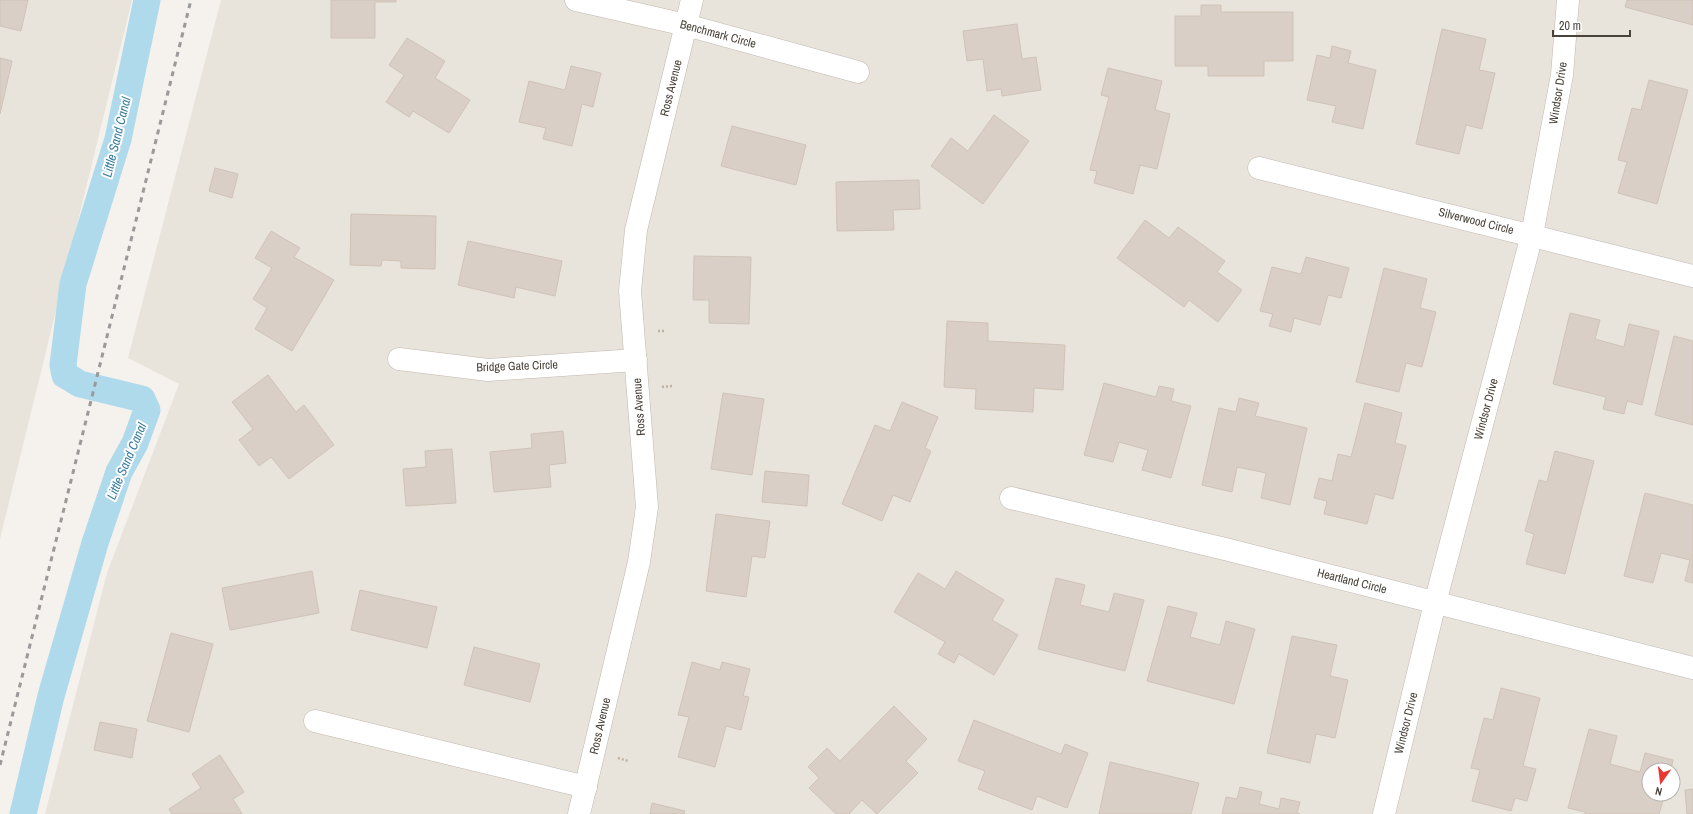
<svg xmlns="http://www.w3.org/2000/svg" width="1693" height="814" viewBox="0 0 1693 814" font-family="'Archivo Narrow',sans-serif">
	<style>
		.residential { fill: #e8e3db; fill-rule: evenodd }
		.lines { fill: none; stroke-linecap: round; stroke-linejoin: round }
		.canal { stroke: #afdaeb; stroke-width: 27 }
		.building { fill: #d9cfc6; stroke: #d0c3b7 }
		.minor-casing { stroke: #c0b8b0; stroke-width: 23 }
		.path { stroke: #c0b2a2; stroke-width: 2.5; stroke-dasharray: 2 2; stroke-linecap: butt }
		.minor { stroke: #fff; stroke-width: 22 }
		.rail { stroke: #9a9a9a; stroke-width: 3; stroke-dasharray: 5 5; stroke-linecap: butt }
		.labels { text-anchor: middle; stroke-width: 4; stroke-linejoin: round; paint-order: stroke }
		.street-label { font-size: 12px; fill: #49423a; stroke: #fff }
		.water-label { font-size: 13px; font-style: italic; fill: #387e9d; stroke: #fff }
	</style>
	<rect width="100%" height="100%" fill="#f5f1ed"/>
	<g class="residential">
		<polygon points="0,0 132,0 0,539"/>
		<path d="M 221,0 L 1693,0 L 1693,814 L 45,814 L 107,573 L 179,384 L 128,358 ZM 1649,770 L 1673,770 L 1673,794 L 1649,794 Z"/>
	</g>
	<g class="lines">
		<polyline class="canal" points="23,814 51,696 95,543 119,472 135,443 147,410 142,399 80,384 65,375 63,365 73,284 118,139 147,0"/>
	</g>
	<g class="building">
		<polygon points="0,0 28,0 21,31 0,26"/>
		<polygon points="331,0 396,0 396,2 375,2 375,38 331,38"/>
		<polygon points="1627,0 1693,0 1693,25 1625,7"/>
		<polygon points="1201,5 1221,5 1221,12 1293,12 1293,61 1264,61 1264,76 1208,76 1208,66 1175,66 1175,16 1201,16"/>
		<polygon points="1017,24 1022,59 1036,57 1041,90 1002,96 1001,89 987,91 983,59 967,61 963,31"/>
		<polygon points="1442,29 1486,39 1479,70 1495,73 1482,129 1466,125 1459,154 1416,144"/>
		<polygon points="407,38 445,61 435,78 470,100 449,133 413,111 409,117 386,102 404,75 389,65"/>
		<polygon points="1332,46 1351,51 1348,63 1376,70 1363,129 1332,122 1336,106 1307,100 1317,55 1330,58"/>
		<polygon points="0,58 12,61 0,114"/>
		<polygon points="571,66 601,73 593,107 582,104 572,146 543,139 546,128 519,122 529,81 565,90"/>
		<polygon points="1108,68 1162,81 1155,110 1170,114 1157,169 1140,165 1133,194 1094,183 1097,171 1090,170 1109,97 1101,95"/>
		<polygon points="1649,80 1688,90 1657,204 1618,193 1627,162 1618,160 1632,108 1641,110"/>
		<polygon points="994,115 1029,141 983,204 931,166 951,138 968,151"/>
		<polygon points="732,126 806,145 796,185 721,166"/>
		<polygon points="215,168 238,174 232,198 209,191"/>
		<polygon points="919,180 920,209 893,210 894,230 837,231 836,182"/>
		<polygon points="351,214 436,216 435,269 401,268 401,261 382,260 381,266 350,265"/>
		<polygon points="1145,220 1169,238 1178,227 1225,261 1217,272 1242,290 1218,322 1189,300 1184,307 1117,258"/>
		<polygon points="271,231 300,248 294,257 334,280 292,351 255,329 267,308 253,299 272,268 255,258"/>
		<polygon points="468,241 562,261 555,296 516,287 514,298 458,285"/>
		<polygon points="694,256 751,257 749,324 709,323 709,300 693,300"/>
		<polygon points="1306,257 1349,268 1341,298 1328,295 1320,325 1294,318 1291,332 1269,326 1273,314 1260,311 1272,267 1301,274"/>
		<polygon points="1384,268 1427,279 1420,308 1436,312 1422,367 1406,363 1399,392 1356,382"/>
		<polygon points="1570,313 1600,320 1595,339 1624,347 1629,324 1659,331 1642,405 1627,401 1624,414 1603,409 1606,397 1553,384"/>
		<polygon points="947,321 988,323 988,341 1065,345 1063,390 1034,388 1033,412 975,409 976,389 944,387"/>
		<polygon points="1674,336 1693,341 1693,425 1655,415"/>
		<polygon points="268,375 296,412 304,405 334,445 289,479 271,457 259,466 239,440 253,429 232,402"/>
		<polygon points="1104,383 1156,397 1159,386 1174,389 1171,401 1191,406 1171,478 1142,470 1148,450 1119,442 1113,462 1084,455"/>
		<polygon points="723,393 764,399 752,475 711,469"/>
		<polygon points="1239,398 1259,403 1255,416 1307,428 1290,505 1261,498 1266,473 1237,467 1232,492 1202,485 1219,408 1236,412"/>
		<polygon points="902,402 938,417 925,448 931,451 910,502 893,495 882,521 842,504 875,425 890,431"/>
		<polygon points="1365,403 1402,413 1395,443 1406,446 1393,499 1375,494 1367,524 1324,514 1327,501 1314,498 1319,478 1332,481 1338,454 1351,457"/>
		<polygon points="563,431 566,463 549,465 551,487 494,492 490,452 532,448 531,434"/>
		<polygon points="452,449 456,503 406,506 403,469 426,467 425,451"/>
		<polygon points="1555,451 1594,461 1565,574 1526,564 1534,534 1525,531 1539,480 1547,482"/>
		<polygon points="765,471 809,475 807,506 762,502"/>
		<polygon points="1645,493 1693,505 1693,583 1685,581 1690,560 1661,553 1653,583 1624,576"/>
		<polygon points="716,514 770,521 765,558 752,556 746,597 706,591"/>
		<polygon points="312,571 319,613 230,630 222,588"/>
		<polygon points="956,571 1004,600 992,620 1018,635 994,675 959,654 954,663 938,654 945,642 894,612 918,573 945,589"/>
		<polygon points="1056,578 1085,585 1080,605 1109,612 1114,593 1144,600 1125,671 1038,649"/>
		<polygon points="360,590 437,607 427,648 351,630"/>
		<polygon points="1168,606 1197,613 1190,637 1220,645 1226,621 1255,629 1234,704 1147,681"/>
		<polygon points="171,633 213,644 189,732 147,721"/>
		<polygon points="1292,636 1337,645 1330,676 1348,680 1335,738 1316,734 1310,763 1267,753"/>
		<polygon points="474,647 540,664 530,702 464,685"/>
		<polygon points="692,662 720,670 722,662 750,669 743,696 749,697 741,730 726,726 715,767 678,757 689,717 678,715"/>
		<polygon points="1501,688 1540,698 1523,766 1536,769 1527,801 1515,798 1511,811 1472,801 1480,770 1471,768 1484,718 1493,720"/>
		<polygon points="894,706 927,739 906,761 918,773 877,814 862,800 849,814 836,814 809,788 819,778 808,767 827,748 840,761"/>
		<polygon points="974,720 1061,754 1065,744 1088,753 1067,808 1037,796 1032,810 978,789 985,771 958,761"/>
		<polygon points="100,722 137,729 132,758 94,750"/>
		<polygon points="1589,729 1617,736 1610,764 1640,772 1645,753 1673,760 1671,770 1649,770 1649,794 1665,794 1659,814 1585,814 1585,812 1568,808"/>
		<polygon points="220,755 244,792 233,799 242,814 172,814 169,809 201,788 192,774"/>
		<polygon points="1110,762 1199,783 1191,814 1099,814"/>
		<polygon points="1240,787 1262,792 1259,804 1279,809 1281,798 1300,802 1297,813 1300,814 1222,814 1226,797 1237,799"/>
		<polygon points="1693,789 1693,814 1687,814 1685,790"/>
		<polygon points="652,803 685,811 684,814 650,814"/>
	</g>
	<g class="lines">
		<g class="minor-casing">
			<g id="minor">
				<polyline points="576,0 686,25 858,72"/>
				<polyline points="1259,168 1693,276"/>
				<polyline points="399,359 488,370 636,360"/>
				<polyline points="1011,498 1225,549 1693,668"/>
				<polyline points="315,721 586,787"/>
				<polyline points="579,814 639,562 647,507 630,291 636,230 692,0"/>
				<polyline points="1384,814 1435,603 1532,235 1562,75 1568,0"/>
			</g>
		</g>
		<g class="path">
			<polyline points="658,331 664,331"/>
			<polyline points="662,387 672,386"/>
			<polyline points="618,758 628,761"/>
		</g>
		<use href="#minor" class="minor"/>
		<polyline class="rail" points="0,765 191,0"/>
	</g>
	<g class="labels">
		<g class="street-label">
			<text transform="translate(718 34) rotate(15)" y="4">Benchmark Circle</text>
			<text transform="translate(671 88) rotate(-76)" y="4">Ross Avenue</text>
			<text transform="translate(1558 93) rotate(-81)" y="4">Windsor Drive</text>
			<text transform="translate(1476 221) rotate(14)" y="4">Silverwood Circle</text>
			<text transform="translate(517 366) rotate(-2)" y="4">Bridge Gate Circle</text>
			<text transform="translate(639 407) rotate(-94)" y="4">Ross Avenue</text>
			<text transform="translate(1486 409) rotate(-75)" y="4">Windsor Drive</text>
			<text transform="translate(1352 581) rotate(14)" y="4">Heartland Circle</text>
			<text transform="translate(1406 723) rotate(-76)" y="4">Windsor Drive</text>
			<text transform="translate(600 726) rotate(-77)" y="4">Ross Avenue</text>
		</g>
		<g class="water-label">
			<text transform="translate(116 137) rotate(-76)" y="5">Little Sand Canal</text>
			<text transform="translate(126 461) rotate(-67)" y="5">Little Sand Canal</text>
		</g>
	</g>
	<g transform="translate(1661 782) rotate(194)"><circle r="19" fill="#ffffff" stroke="#b6b3b0"/>
	<path d="M0-3L7 15L0 10L-7 15Z" fill="#e73831"/>
	<text y="-6" font-size="11" font-weight="bold" text-anchor="middle" fill="#49423a">N</text>
	</g>
	<path d="M1553 30v6h77v-6" fill="none" stroke="#49423a" stroke-width="2"/>
	<text x="1559" y="30" font-size="12" fill="#49423a" stroke="#ffffff" stroke-width="3" paint-order="stroke">20 m</text>
</svg>
